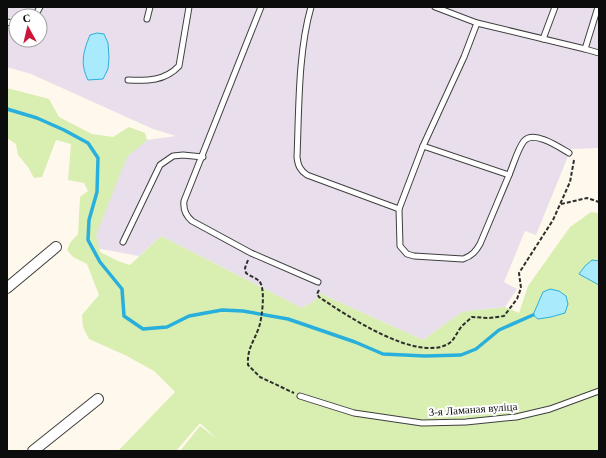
<svg xmlns="http://www.w3.org/2000/svg" width="606" height="458" viewBox="0 0 606 458" font-family="Georgia,serif">
	<style>
		.industrial { fill: #e9dfec; fill-rule: evenodd }
		.green { fill: #d9eeb1 }
		.water { fill: #aaeafd; stroke: #29afdc }
		.lines { fill: none; stroke-linecap: round; stroke-linejoin: round }
		.stream { stroke: #29afdc; stroke-width: 3.5 }
		.service-casing { stroke: #3f3f3f; stroke-width: 7 }
		.minor-casing { stroke: #3f3f3f; stroke-width: 12 }
		.path { stroke: #2e2e2e; stroke-width: 2; stroke-dasharray: 4 2; stroke-linecap: butt }
		.service { stroke: #fff; stroke-width: 5 }
		.minor { stroke: #fff; stroke-width: 10 }
		.labels { text-anchor: middle; stroke-width: 4; stroke-linejoin: round; paint-order: stroke }
		.street-label { font-size: 11px; fill: #0c0c0c; stroke: #fff }
	</style>
	<rect width="100%" height="100%" fill="#fff8ec"/>
	<path class="industrial" d="M 7,7 L 599,7 L 599,148 L 571,149 L 536,235 L 525,231 L 504,282 L 517,289 L 505,307 L 462,312 L 423,340 L 319,293 L 316,300 L 302,308 L 161,236 L 139,256 L 90,247 L 132,142 L 176,136 L 153,129 L 31,74 L 7,67 ZM 16,16 L 40,16 L 40,40 L 16,40 Z"/>
	<polygon class="green" points="7,88 49,99 59,117 92,134 113,137 129,127 145,133 147,140 127,157 96,235 100,252 118,261 130,265 161,236 302,308 316,300 319,293 423,340 462,312 505,307 519,313 528,286 570,227 591,212 599,213 599,261 592,260 585,266 579,274 599,285 599,451 180,451 200,426 216,438 200,423 176,451 118,451 175,392 154,371 125,355 89,339 83,327 82,315 99,295 87,264 73,257 67,250 70,243 78,234 80,197 88,191 84,183 68,180 71,144 56,140 42,177 34,178 28,167 18,155 16,144 7,138"/>
	<g class="water">
		<path d="M 97,33 L 104,34 L 108,43 L 109,58 L 108,69 L 103,79 L 88,80 C 80,64 83,52 90,35 Z"/>
		<polygon points="592,260 599,261 599,285 579,274 585,266"/>
		<polygon points="550,289 559,291 566,296 568,304 565,313 551,317 538,319 533,315 543,292"/>
	</g>
	<g class="lines">
		<polyline class="stream" points="7,109 37,118 64,130 88,143 98,158 97,192 89,220 88,240 100,262 122,289 124,316 143,329 167,327 189,316 222,310 243,311 288,319 355,342 383,354 425,356 461,355 476,349 499,330 533,315"/>
		<g class="service-casing">
			<g id="service">
				<path d="M 261,7 L 184,201 C 183,209 185,215 192,221 L 251,253 L 318,282"/>
				<path d="M 311,7 C 298,52 299,110 297,157 C 298,166 300,170 307,175 L 399,209"/>
				<polyline points="435,7 477,23 585,49 599,53"/>
				<polyline points="35,16 40,7"/>
				<polyline points="147,19 150,7"/>
				<polyline points="7,22 16,24"/>
				<polyline points="543,39 555,7"/>
				<polyline points="585,49 598,7"/>
				<path d="M 128,80 C 147,81 165,81 179,66 L 189,7"/>
				<path d="M 423,146 L 509,175 L 480,244 C 476,251 472,256 463,259 L 414,256 L 407,254 L 400,246 L 399,209 Z"/>
				<polyline points="423,146 464,57 477,23"/>
				<path d="M 509,175 C 513,166 518,148 524,141 C 534,130 559,147 569,153"/>
				<polyline points="123,242 160,165 173,156 183,155 203,157"/>
				<polyline points="300,396 354,413 422,423 466,422 516,417 550,409 599,391"/>
			</g>
		</g>
		<g class="minor-casing">
			<g id="minor">
				<polyline points="7,288 56,247"/>
				<polyline points="33,451 98,399"/>
			</g>
		</g>
		<g class="path">
			<polyline points="561,204 587,198 599,202"/>
			<path d="M 248,260 L 245,268 L 246,273 C 250,276 256,278 259,281 C 266,287 262,319 259,327 C 254,342 247,348 248,365 L 260,377 L 294,393"/>
			<path d="M 319,290 L 317,294 L 319,297 C 346,315 415,362 448,344 C 455,340 457,331 463,325 C 466,322 469,320 472,317 L 489,318 L 504,316 L 517,299 L 521,288 L 519,273 L 553,220 L 570,182 L 574,160 L 574,159"/>
		</g>
		<use href="#service" class="service"/>
		<use href="#minor" class="minor"/>
	</g>
	<g class="labels">
		<g class="street-label">
			<text transform="translate(473 409) rotate(-4)" y="4">3-я Ламаная вуліца</text>
		</g>
	</g>
	<rect width="606" height="458" fill="none" stroke="#0c0c0c" stroke-width="16"/>
	<g transform="translate(28 28) rotate(352)"><circle r="19" fill="#ffffff" stroke="#9e9e9e"/>
	<path d="M0-3L7 15L0 10L-7 15Z" fill="#cb1639"/>
	<text y="-6" font-size="11" font-weight="bold" text-anchor="middle" fill="#0c0c0c">С</text>
	</g>
</svg>
